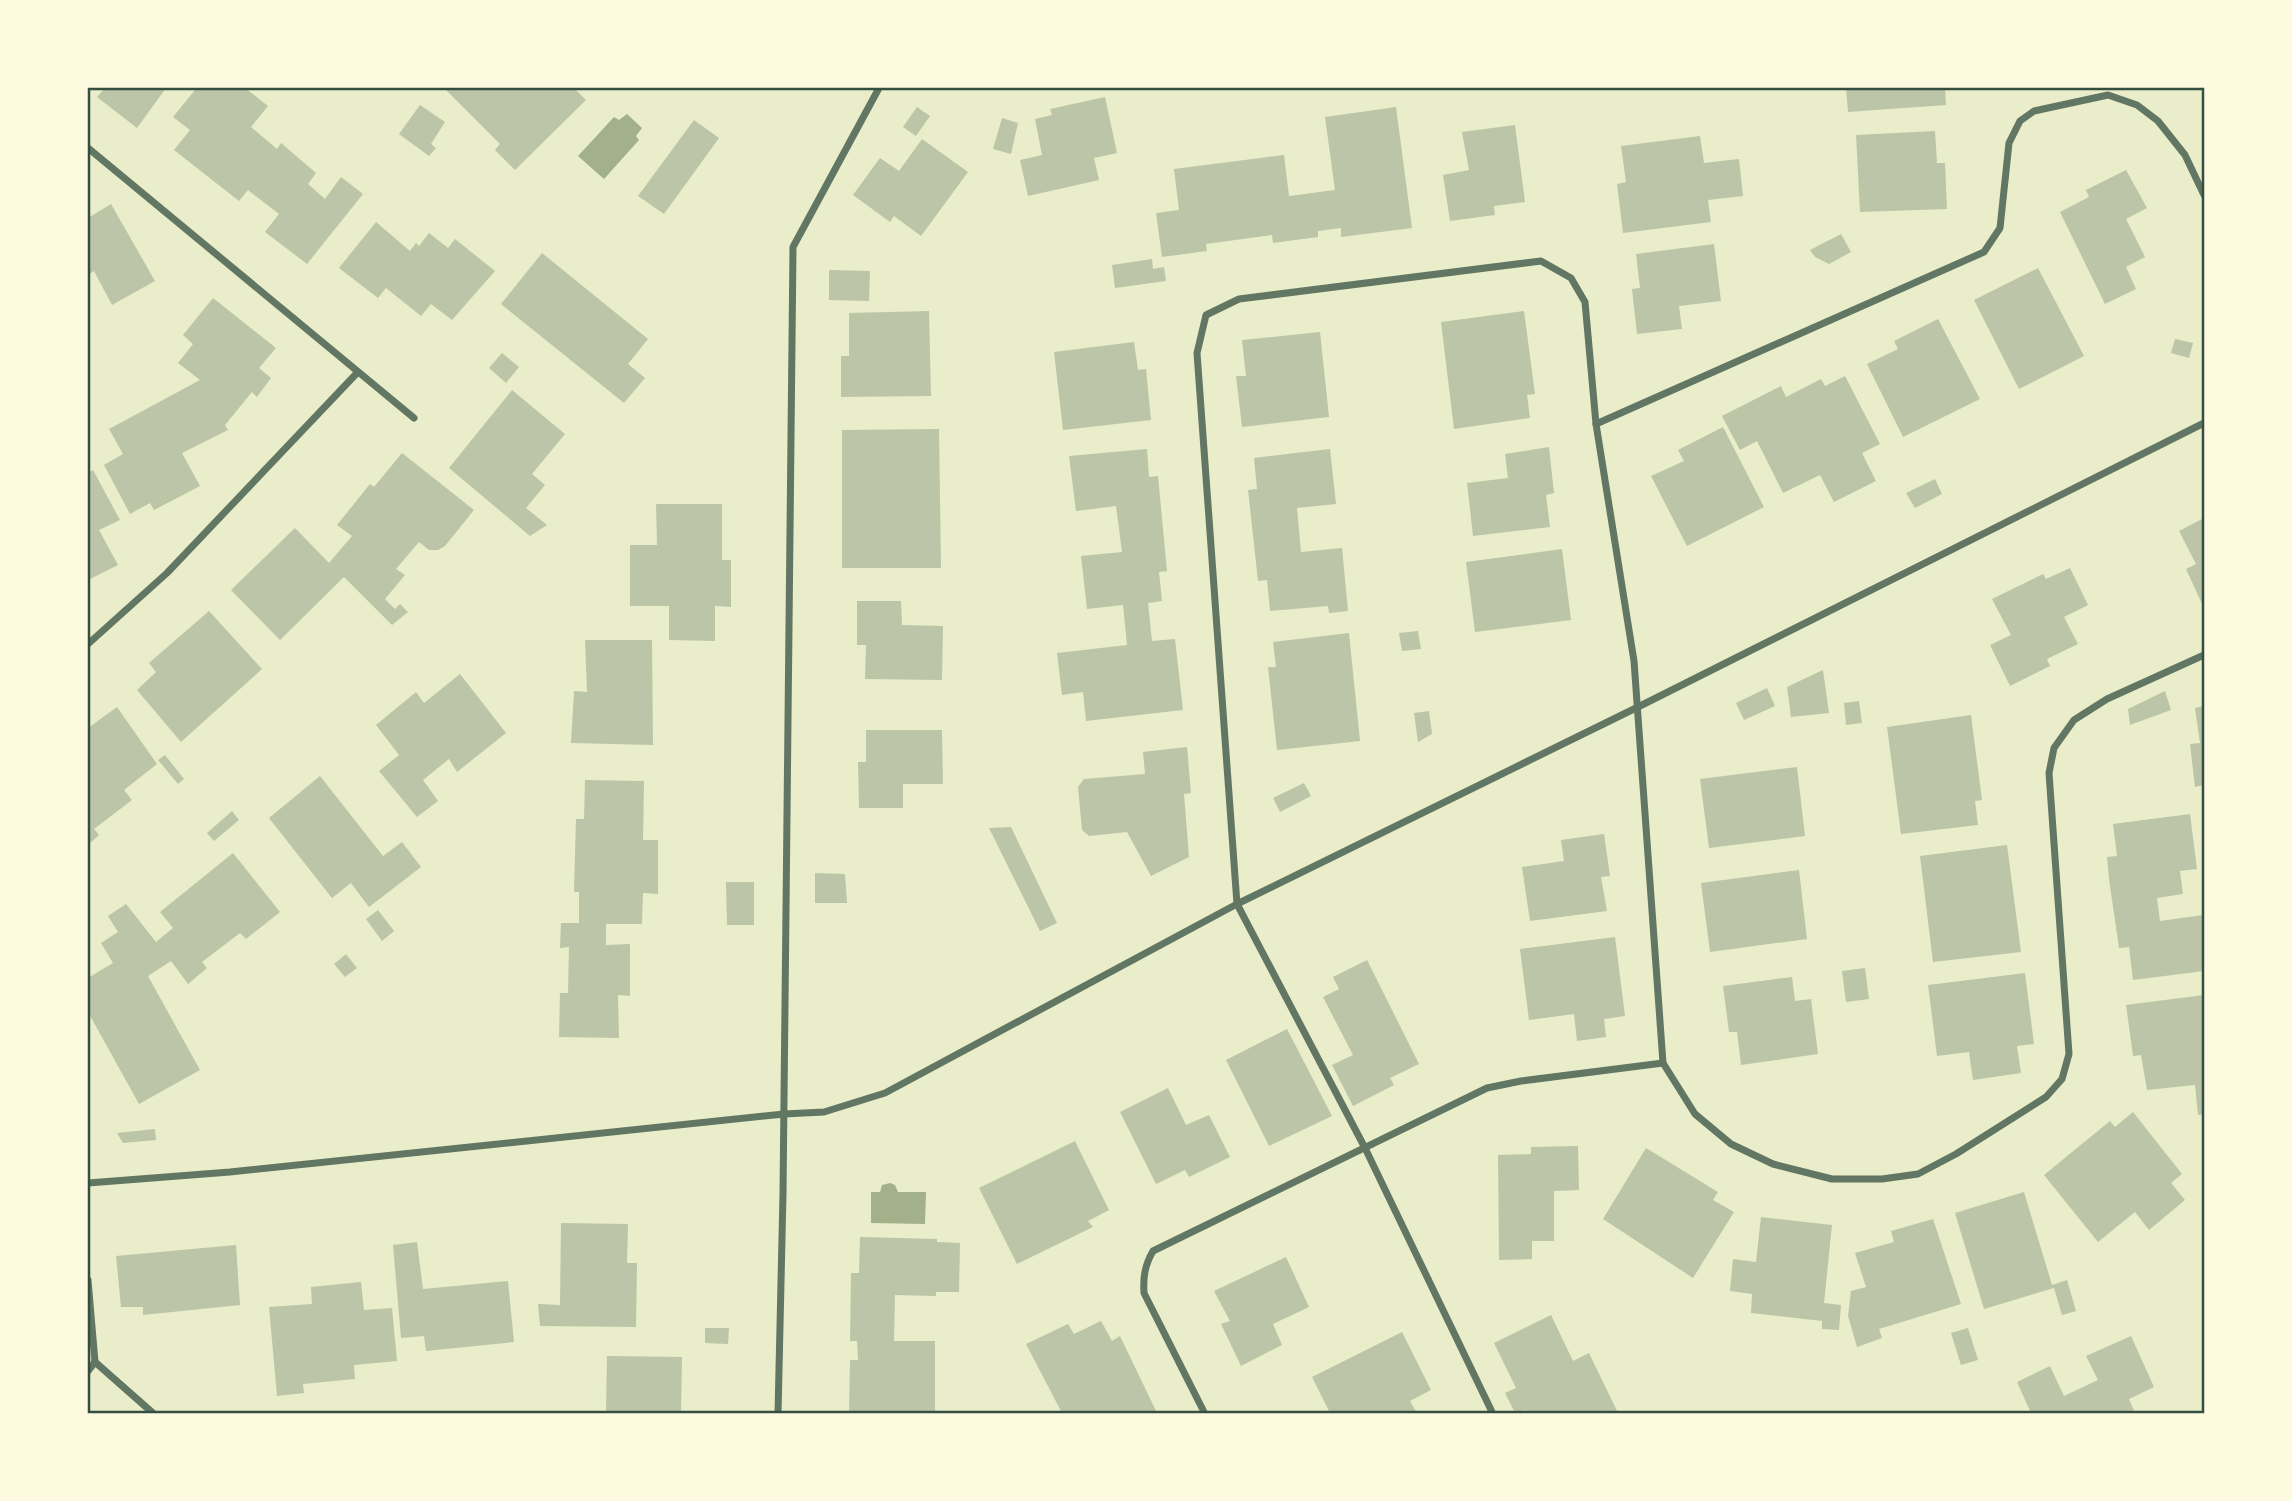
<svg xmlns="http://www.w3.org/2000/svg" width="2292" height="1501" viewBox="0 0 2292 1501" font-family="'Golos Text',sans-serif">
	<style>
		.water { fill: #a3b18a }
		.building { fill: #bcc5a7 }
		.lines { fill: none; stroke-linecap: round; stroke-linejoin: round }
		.minor { stroke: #617663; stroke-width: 7 }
		.neatline { fill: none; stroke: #344e41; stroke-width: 2.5 }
	</style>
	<rect width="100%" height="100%" fill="#e9edc9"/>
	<g class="water">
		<polygon points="627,114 642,128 636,136 639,140 604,179 578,156 614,117 619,120"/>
		<polygon points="890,1183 895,1185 898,1192 926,1192 925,1224 871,1223 871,1192 880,1192 882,1185"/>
	</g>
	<g class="building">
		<polygon points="105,88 166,88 137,128 97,97"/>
		<polygon points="192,88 245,88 268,106 251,127 277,149 281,143 316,173 308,184 325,199 341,177 363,194 307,264 265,232 279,214 248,190 239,201 174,150 190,130 173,117 195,90"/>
		<polygon points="444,88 574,88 586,100 515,170 495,150 500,144"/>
		<polygon points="1846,88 1945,88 1946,105 1848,112"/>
		<polygon points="1105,97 1117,153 1094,158 1099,180 1028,196 1020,160 1042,155 1035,119 1052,115 1050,109"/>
		<polygon points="420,105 445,122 431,144 436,148 429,156 399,134"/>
		<polygon points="917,107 930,116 916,136 903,127"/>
		<polygon points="1396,107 1412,228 1341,237 1341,228 1318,231 1318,237 1273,243 1272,235 1206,244 1207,251 1162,257 1156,213 1179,210 1174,169 1284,155 1289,196 1335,190 1325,117"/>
		<polygon points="1002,118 1018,123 1011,154 993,149"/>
		<polygon points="694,120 719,138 664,214 638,196"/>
		<polygon points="1515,125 1525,202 1494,206 1495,215 1450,221 1443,175 1469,170 1462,132"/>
		<polygon points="1935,131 1937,163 1945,163 1947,209 1860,212 1856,135"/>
		<polygon points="1700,136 1704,163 1739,159 1743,196 1708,200 1711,222 1623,233 1617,184 1626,182 1621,146"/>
		<polygon points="922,139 968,172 921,236 894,216 890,222 853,195 880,158 899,171"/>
		<polygon points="2126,170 2147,208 2126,219 2145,257 2126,267 2136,289 2105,304 2060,212 2089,197 2086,190"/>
		<polygon points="111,204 155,281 112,305 94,271 88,275 88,218"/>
		<polygon points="376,222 410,251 416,243 419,246 429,233 448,248 455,239 495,271 452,320 431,304 421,316 386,288 378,298 339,268"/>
		<polygon points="1841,234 1851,252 1829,264 1815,257 1810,250"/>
		<polygon points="1714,244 1721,301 1679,306 1682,329 1637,334 1632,289 1640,288 1636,254"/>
		<polygon points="542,253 648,339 628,364 645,378 624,403 501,304"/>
		<polygon points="1152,259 1153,269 1164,267 1166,281 1115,288 1112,265"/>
		<polygon points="2038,268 2084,356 2019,389 1974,300"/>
		<polygon points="829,270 870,271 869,301 829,300"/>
		<polygon points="213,298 276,348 259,368 271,378 257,397 252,392 225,425 228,430 182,453 200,486 154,510 150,503 130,514 104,465 123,454 109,429 200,380 178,363 193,344 183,335"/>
		<polygon points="929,311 931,396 841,397 841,356 849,356 849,313"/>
		<polygon points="1524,311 1535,394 1527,395 1530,418 1454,429 1441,322"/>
		<polygon points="1938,319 1980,399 1903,437 1867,364 1898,349 1894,341"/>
		<polygon points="1320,332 1329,417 1242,427 1236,376 1246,376 1242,340"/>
		<polygon points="2175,339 2193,343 2189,358 2171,353"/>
		<polygon points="1134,342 1138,370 1146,369 1151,420 1063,430 1054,352"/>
		<polygon points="502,353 519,367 506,383 489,368"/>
		<polygon points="1845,376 1880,444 1862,453 1876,481 1834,502 1820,475 1783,493 1757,441 1740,450 1722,416 1781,386 1786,397 1821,379 1825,386"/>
		<polygon points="512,390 565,434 532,474 545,485 526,508 547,525 530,536 449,468"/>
		<polygon points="1723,427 1764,507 1687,546 1651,476 1684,461 1678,450"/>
		<polygon points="939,429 941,568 842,568 842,430"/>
		<polygon points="1549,447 1554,493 1546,495 1550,527 1473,536 1467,483 1508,478 1505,454"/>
		<polygon points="1147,449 1149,477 1158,476 1167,571 1159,572 1162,601 1148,603 1152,641 1175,639 1183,710 1086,721 1083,692 1062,695 1057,653 1127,645 1123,605 1087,609 1081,556 1122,552 1116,506 1076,511 1069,456"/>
		<polygon points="1330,449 1336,504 1297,508 1301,552 1342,548 1348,611 1329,613 1328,606 1270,611 1267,580 1258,581 1248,490 1257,489 1254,458"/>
		<polygon points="402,453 474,510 445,546 438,550 429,550 419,542 396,569 405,575 385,599 395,609 400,604 408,612 392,625 344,577 280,640 231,590 295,528 329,563 352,536 337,525 370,484 374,487"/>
		<polygon points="93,470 120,520 99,530 118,565 88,580 88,473"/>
		<polygon points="1935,479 1942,494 1915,508 1906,493"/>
		<polygon points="656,504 722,504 722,560 731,560 731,607 715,606 715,641 669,640 669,606 630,606 630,545 657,545"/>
		<polygon points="2204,518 2204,608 2186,569 2196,564 2179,531"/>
		<polygon points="1562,549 1571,620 1475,632 1466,562"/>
		<polygon points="2070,568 2088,605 2064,617 2078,644 2047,659 2050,666 2010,686 1990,645 2011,635 1992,599 2043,574 2046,579"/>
		<polygon points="857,601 901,601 902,625 943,626 942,680 865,679 866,645 857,645"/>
		<polygon points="209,611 262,669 181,742 137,690 156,672 149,663"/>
		<polygon points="1418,631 1421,649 1402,651 1399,633"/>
		<polygon points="1349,633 1360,741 1277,750 1268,667 1276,667 1273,642"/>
		<polygon points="585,640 652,640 653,745 571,743 574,691 587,692"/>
		<polygon points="1823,670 1829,713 1791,717 1787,687"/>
		<polygon points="460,674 506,733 457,772 449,759 423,780 438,801 417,817 379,771 399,755 376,725 416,692 424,703"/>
		<polygon points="1767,688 1775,706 1744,720 1736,703"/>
		<polygon points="2165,691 2171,710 2130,725 2128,709"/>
		<polygon points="1859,701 1862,723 1846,725 1844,703"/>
		<polygon points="2204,706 2204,785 2195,787 2190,744 2200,743 2195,708"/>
		<polygon points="117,707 157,764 124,790 132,800 94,829 99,835 88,845 88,728"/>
		<polygon points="1429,711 1432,734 1418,742 1414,713"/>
		<polygon points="1971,715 1982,800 1975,801 1978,825 1901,834 1887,727"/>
		<polygon points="866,730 942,730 943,784 903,784 903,808 859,808 858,762 866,762"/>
		<polygon points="1187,747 1191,793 1184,794 1189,857 1151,876 1127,832 1089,836 1082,830 1078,787 1084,779 1145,774 1143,752"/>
		<polygon points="165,755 184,779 178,784 158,760"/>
		<polygon points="1797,767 1805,836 1709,848 1700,779"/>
		<polygon points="320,776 383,856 402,842 421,867 369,907 351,883 332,898 269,818"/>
		<polygon points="585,780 644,781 643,840 658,840 658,894 643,893 642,924 606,924 606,945 630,944 630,996 618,995 619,1038 559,1037 560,993 568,993 569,947 560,948 561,923 579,923 579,892 574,892 576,819 584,819"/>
		<polygon points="1304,783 1311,796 1280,812 1273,798"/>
		<polygon points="232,811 239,820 214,841 207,833"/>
		<polygon points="2190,814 2197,869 2180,871 2183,894 2157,898 2160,921 2203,915 2204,971 2133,980 2129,947 2119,948 2109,879 2107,857 2117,856 2113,824"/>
		<polygon points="1011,827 1057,923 1040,931 989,828"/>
		<polygon points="1604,834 1610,876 1601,877 1607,911 1530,921 1522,867 1564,861 1561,840"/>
		<polygon points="2007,845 2021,952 1933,962 1920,856"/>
		<polygon points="233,853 280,912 246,939 240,933 202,962 207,968 188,984 171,961 148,976 200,1070 139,1104 88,1012 88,978 113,963 101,943 118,932 108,916 126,904 156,942 173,928 160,912"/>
		<polygon points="1799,870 1807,939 1710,952 1701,883"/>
		<polygon points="815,873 845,874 847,903 815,903"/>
		<polygon points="726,882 754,882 754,925 727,925"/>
		<polygon points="378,910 394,931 382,941 366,919"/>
		<polygon points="1615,937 1625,1016 1604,1019 1606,1037 1577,1041 1574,1014 1529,1020 1520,949"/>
		<polygon points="346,954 357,968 345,977 334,964"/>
		<polygon points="1367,960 1419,1064 1390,1078 1394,1085 1353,1106 1332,1065 1353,1055 1323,997 1339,989 1333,977"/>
		<polygon points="1865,968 1869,999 1846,1002 1842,971"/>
		<polygon points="2025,973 2034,1044 2017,1046 2021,1073 1973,1080 1969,1052 1937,1056 1928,985"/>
		<polygon points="1792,977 1795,1001 1811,999 1818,1054 1741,1065 1737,1032 1729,1032 1723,986"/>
		<polygon points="2204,995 2204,1114 2198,1115 2195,1085 2147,1090 2141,1055 2133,1056 2126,1005"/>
		<polygon points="1287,1029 1332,1116 1269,1146 1226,1060"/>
		<polygon points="1168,1088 1186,1125 1209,1115 1230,1157 1189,1177 1185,1170 1156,1184 1120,1112"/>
		<polygon points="2133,1112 2182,1174 2171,1183 2185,1200 2149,1230 2135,1212 2098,1242 2044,1175 2110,1121 2115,1127"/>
		<polygon points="155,1129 156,1140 123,1143 117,1133"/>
		<polygon points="1075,1141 1109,1210 1088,1221 1093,1227 1017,1264 979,1188"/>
		<polygon points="1578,1146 1579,1190 1554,1191 1554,1241 1532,1241 1532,1259 1499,1260 1498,1155 1531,1154 1531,1147"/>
		<polygon points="1646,1148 1718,1192 1713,1200 1734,1212 1693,1278 1603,1219"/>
		<polygon points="2024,1192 2052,1285 2067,1280 2076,1311 2062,1315 2054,1288 1984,1309 1955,1213"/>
		<polygon points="1761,1217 1832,1225 1824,1303 1841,1305 1839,1330 1822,1329 1822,1321 1751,1313 1752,1294 1730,1291 1733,1259 1756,1262"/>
		<polygon points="1933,1219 1961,1304 1879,1329 1882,1338 1857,1347 1848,1316 1851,1291 1866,1287 1855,1253 1894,1242 1891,1231"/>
		<polygon points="561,1223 628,1224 627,1263 637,1263 636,1327 540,1326 538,1304 560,1305"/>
		<polygon points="860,1237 937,1239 937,1242 960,1243 959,1292 936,1292 936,1296 895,1295 894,1341 935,1341 935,1413 849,1413 850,1360 858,1360 857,1341 850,1341 851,1273 859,1273"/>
		<polygon points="417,1242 423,1289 508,1281 514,1342 426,1351 424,1336 401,1338 393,1245"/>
		<polygon points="236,1245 240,1305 143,1315 143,1307 121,1307 116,1256"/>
		<polygon points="1286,1257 1309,1307 1273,1324 1282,1345 1241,1366 1221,1324 1230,1321 1214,1291"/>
		<polygon points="361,1282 364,1310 392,1308 397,1361 354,1365 355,1379 303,1384 304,1393 277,1396 269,1307 312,1304 311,1287"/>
		<polygon points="1551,1315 1573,1361 1589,1353 1618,1413 1528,1413 1526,1410 1515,1413 1505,1393 1516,1388 1494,1343"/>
		<polygon points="1101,1321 1112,1341 1120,1336 1157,1413 1062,1413 1026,1344 1068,1324 1074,1334"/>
		<polygon points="705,1328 729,1328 728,1344 705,1343"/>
		<polygon points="1968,1328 1978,1360 1961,1365 1951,1333"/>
		<polygon points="1402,1332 1431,1390 1410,1401 1417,1413 1330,1413 1312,1377"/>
		<polygon points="2131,1336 2154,1387 2129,1399 2135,1413 2031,1413 2017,1382 2050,1366 2064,1396 2098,1380 2086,1356"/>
		<polygon points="607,1356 682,1357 681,1413 606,1413"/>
	</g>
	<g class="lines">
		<g class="minor">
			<polyline points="88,148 414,418"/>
			<polyline points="1596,424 1984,252 2000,228 2009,143 2020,121 2034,111 2108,95 2137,105 2158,121 2185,155 2204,195"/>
			<polyline points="88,644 167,573 357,373"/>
			<polyline points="88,1183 230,1172 784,1114 824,1112 885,1093 1237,904 1638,707 2204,423"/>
			<polyline points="88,1280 95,1362 154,1414"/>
			<polyline points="88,1371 95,1362"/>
			<polyline points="778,1414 783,1194 793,247 879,88"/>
			<path d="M 1205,1414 L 1144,1293 C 1143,1276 1145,1265 1153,1251 L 1487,1088 L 1521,1081 L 1663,1063 L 1695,1114 L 1731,1144 L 1773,1164 L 1832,1179 L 1882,1179 L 1918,1174 L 1956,1154 L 2046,1097 L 2062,1079 L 2069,1054 L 2049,773 L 2054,748 L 2074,720 L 2107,699 L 2204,655"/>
			<polyline points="1493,1414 1365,1148 1237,904 1197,353 1206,315 1239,299 1541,261 1571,278 1585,302 1596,424 1634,661 1663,1063"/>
		</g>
	</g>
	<rect width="2292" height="1501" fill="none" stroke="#fefae0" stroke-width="178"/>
	<rect x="89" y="89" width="2114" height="1323" class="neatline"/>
</svg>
